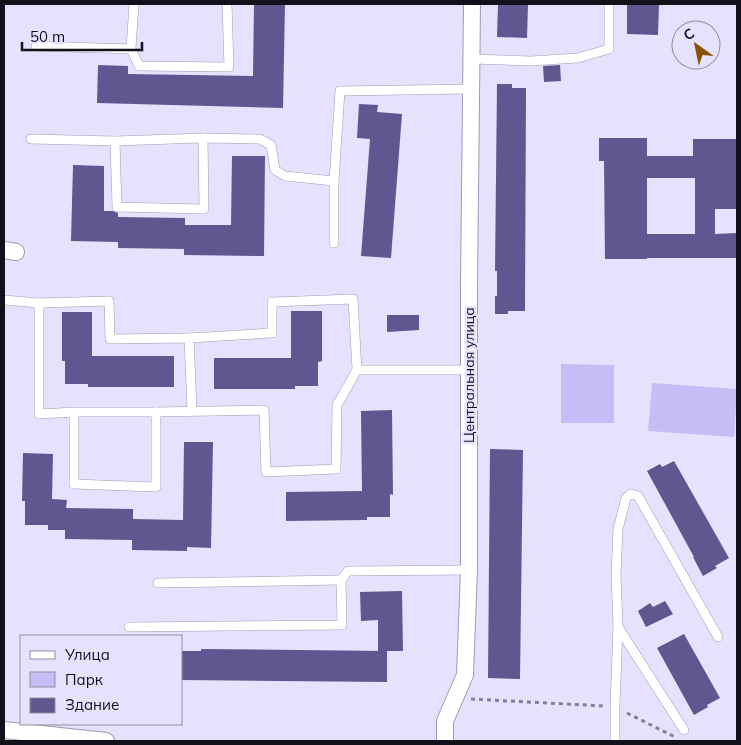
<svg xmlns="http://www.w3.org/2000/svg" width="741" height="745" viewBox="0 0 741 745" font-family="Mulish,sans-serif">
	<style>
		.green { fill: #c6bdf6 }
		.building { fill: #61568f; fill-rule: evenodd }
		.lines { fill: none; stroke-linecap: round; stroke-linejoin: round }
		.service-casing { stroke: #9f9bb4; stroke-width: 10 }
		.minor-casing { stroke: #9f9bb4; stroke-width: 18 }
		.path { stroke: #838194; stroke-width: 3; stroke-dasharray: 4 4; stroke-linecap: butt }
		.service { stroke: #fff; stroke-width: 9 }
		.minor { stroke: #fff; stroke-width: 16 }
		.labels { text-anchor: middle; stroke-width: 5; stroke-linejoin: round; paint-order: stroke }
		.street-label { font-size: 14px; fill: #12111a; stroke: #e5e2fd }
	</style>
	<rect width="100%" height="100%" fill="#e5e2fd"/>
	<g class="green">
		<polygon points="561,364 614,365 614,423 561,423"/>
		<polygon points="652,383 737,389 734,437 648,431"/>
	</g>
	<g class="building">
		<polygon points="254,4 285,4 283,108 97,103 98,65 128,66 128,74 253,76"/>
		<polygon points="498,4 528,4 527,38 497,37"/>
		<polygon points="627,4 659,4 658,35 627,34"/>
		<polygon points="560,65 561,81 544,82 543,66"/>
		<polygon points="497,84 512,84 512,88 526,88 525,311 508,311 508,314 495,314 495,296 497,296 497,271 495,271"/>
		<polygon points="359,104 378,105 377,112 402,114 391,258 361,256 370,139 357,138"/>
		<path d="M 599,138 L 647,138 L 647,156 L 693,156 L 693,139 L 737,139 L 737,209 L 715,209 L 715,234 L 737,233 L 737,258 L 647,258 L 647,259 L 605,259 L 604,161 L 599,161 ZM 647,178 L 695,178 L 695,234 L 647,234 Z"/>
		<polygon points="232,156 265,156 264,256 184,255 184,249 118,248 118,242 71,241 73,165 104,166 104,211 113,211 118,213 118,217 185,218 185,225 231,225"/>
		<polygon points="291,311 322,311 322,361 318,362 318,386 295,386 295,389 214,389 214,358 291,358"/>
		<polygon points="62,312 92,312 92,356 174,356 174,387 88,387 88,384 65,384 65,361 62,361"/>
		<polygon points="387,315 419,315 419,330 387,332"/>
		<polygon points="392,410 393,495 390,494 390,517 367,517 367,520 286,521 286,492 362,491 361,411"/>
		<polygon points="184,442 213,442 211,548 187,547 187,551 132,550 132,540 65,539 65,530 48,530 48,525 25,525 25,501 22,501 23,453 53,454 52,499 67,500 66,508 133,509 133,519 183,520"/>
		<polygon points="490,449 523,450 520,679 488,678"/>
		<polygon points="674,461 729,558 715,566 717,568 703,576 693,557 694,557 647,471 660,464 662,467"/>
		<polygon points="402,591 403,651 378,651 378,620 361,621 360,592"/>
		<polygon points="665,601 673,614 646,627 638,611 650,603 653,607"/>
		<polygon points="684,634 720,698 707,705 708,707 694,715 657,648"/>
		<polygon points="201,649 387,651 387,682 181,680 181,651 201,651"/>
	</g>
	<g class="lines">
		<g class="service-casing">
			<g id="service">
				<polyline points="36,46 131,49 134,4"/>
				<polyline points="131,49 139,66 229,67 227,4"/>
				<polyline points="472,59 531,61 578,58 609,49 609,4"/>
				<polyline points="31,139 115,141 203,138 260,139 271,145 275,170 285,176 334,181 340,91 471,89"/>
				<polyline points="115,141 117,207 204,209 203,138"/>
				<polyline points="334,181 334,243"/>
				<polyline points="4,300 39,303 109,301 110,339 189,338 192,410"/>
				<polyline points="39,303 39,414 74,412 74,484 156,487 156,412 74,412"/>
				<polyline points="189,338 272,333 272,302 353,299 357,370"/>
				<polyline points="156,412 264,410 266,472 336,469 337,405 357,370 469,370"/>
				<polyline points="158,583 341,580"/>
				<polyline points="129,627 342,625 341,580 348,571 469,570"/>
				<polyline points="618,627 684,730"/>
				<polyline points="615,741 615,706 618,626 616,574 618,529 626,498 631,494 638,496 718,637"/>
			</g>
		</g>
		<g class="minor-casing">
			<g id="minor">
				<polyline points="4,250 16,252"/>
				<polyline points="4,730 106,741"/>
				<polyline points="445,741 445,721 465,675 469,570 469,286 472,4"/>
			</g>
		</g>
		<g class="path">
			<polyline points="471,699 605,706"/>
			<polyline points="627,713 675,737"/>
		</g>
		<use href="#service" class="service"/>
		<use href="#minor" class="minor"/>
	</g>
	<g class="labels">
		<g class="street-label">
			<text transform="translate(469 375) rotate(-90)" y="5">Центральная улица</text>
		</g>
	</g>
	<rect width="741" height="745" fill="none" stroke="#12111a" stroke-width="10"/>
	<rect x="20" y="635" width="162" height="90" fill="#e5e2fd" stroke="#918ea2"/>
	<rect x="30" y="651" width="25" height="8" fill="#ffffff" stroke="#918ea2"/>
	<text x="65" y="660" font-size="15" fill="#12111a">Улица</text>
	<rect x="30" y="672" width="25" height="15" fill="#c6bdf6" stroke="#918ea2"/>
	<text x="65" y="685" font-size="15" fill="#12111a">Парк</text>
	<rect x="30" y="698" width="25" height="15" fill="#61568f" stroke="#918ea2"/>
	<text x="65" y="710" font-size="15" fill="#12111a">Здание</text>
	<g transform="translate(696 45) rotate(327)"><circle r="24" fill="#e5e2fd" stroke="#918ea2"/>
	<path d="M0-4L9 19L0 12L-9 19Z" fill="#8b5207"/>
	<text y="-8" font-size="14" font-weight="bold" text-anchor="middle" fill="#12111a">С</text>
	</g>
	<path d="M22 42v8h120v-8" fill="none" stroke="#12111a" stroke-width="2.5"/>
	<text x="30" y="42" font-size="15" fill="#12111a" stroke="#e5e2fd" stroke-width="4" paint-order="stroke">50 m</text>
</svg>
